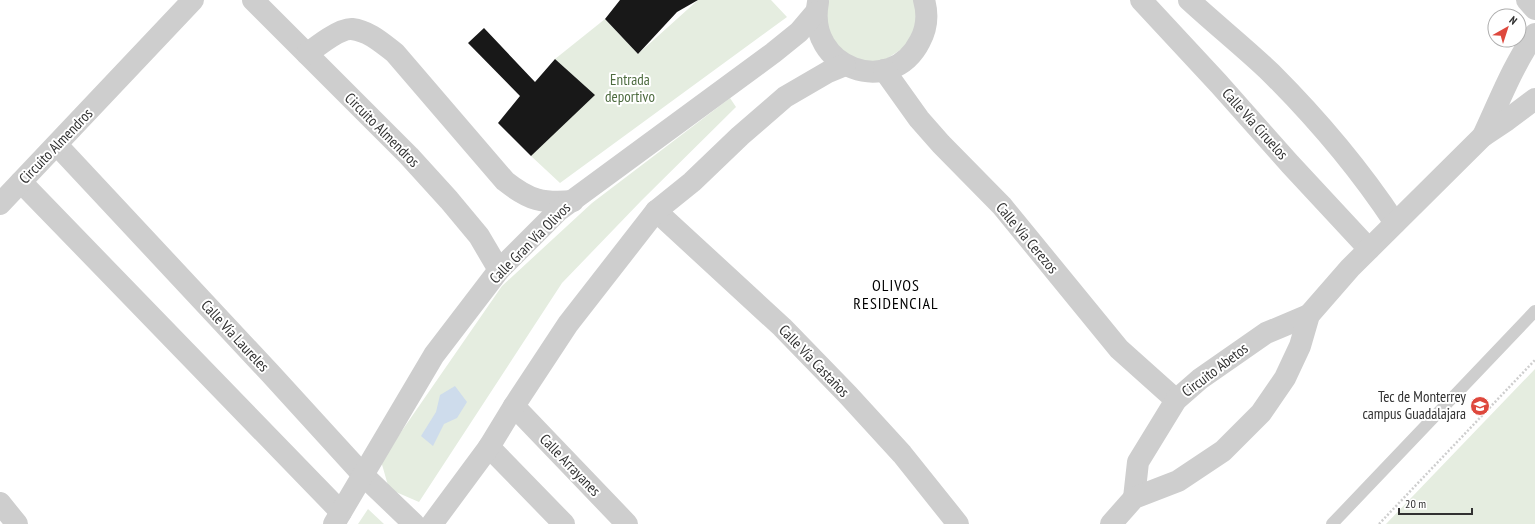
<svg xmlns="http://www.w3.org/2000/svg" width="1535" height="524" viewBox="0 0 1535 524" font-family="'PT Sans Narrow',sans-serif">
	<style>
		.green { fill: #e5ede0 }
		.water { fill: #cedcec }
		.building { fill: #181818 }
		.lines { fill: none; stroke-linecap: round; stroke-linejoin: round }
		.path { stroke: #cecece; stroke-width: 2.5; stroke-dasharray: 2 2; stroke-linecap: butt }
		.service { stroke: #cecece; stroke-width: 12 }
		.minor { stroke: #cecece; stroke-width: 22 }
		.labels { text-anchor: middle; stroke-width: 4; stroke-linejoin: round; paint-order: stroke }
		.park-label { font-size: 15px; fill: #4e6c40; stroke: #fff }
		.street-label { font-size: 15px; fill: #313131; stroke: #fff }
		.poi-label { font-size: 15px; fill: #313131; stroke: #fff; text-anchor: end }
		.neighbourhood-label { font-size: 16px; letter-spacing: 1px; fill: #000; stroke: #fff }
	</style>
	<rect width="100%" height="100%" fill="#fff"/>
	<g class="green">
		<polygon points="698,0 771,0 787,17 560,183 531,156 594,95 555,59 605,19 638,54"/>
		<polygon points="828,0 916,0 919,17 908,45 883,61 868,62 853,57 840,49 831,36 826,21"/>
		<polygon points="730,98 736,107 642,200 562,283 419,502 389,489 381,461 502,286 592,203"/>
		<polygon points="1535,369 1535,524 1386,524"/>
		<polygon points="368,509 384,524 385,524 358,524"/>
	</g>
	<polygon class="water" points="455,386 467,402 457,418 444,424 433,446 421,436 436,412 440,395"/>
	<g class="building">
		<polygon points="620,0 698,0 677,12 638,54 605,19"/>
		<polygon points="484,28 535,82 555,59 595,95 531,156 498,123 520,96 468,43"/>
	</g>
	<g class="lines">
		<polyline class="path" points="1379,524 1535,360"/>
		<polyline class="service" points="1332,524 1535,311"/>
		<g class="minor">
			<polyline points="253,0 409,156 449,200 479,236 499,270"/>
			<polyline points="1141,0 1219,84 1290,164 1369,249"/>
			<path d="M 1189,0 C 1216,25 1245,48 1271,73 C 1316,118 1360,170 1395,223"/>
			<polyline points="1527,0 1535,9"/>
			<path d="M 818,2 C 805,68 891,99 920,41 C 927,28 928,14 924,0"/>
			<path d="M 307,54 C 316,47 340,28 352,29 C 369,31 382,43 395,53 L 505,181 C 529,200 543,204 573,201"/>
			<polyline points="884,70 919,119 941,144 1002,206 1119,349 1176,400"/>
			<path d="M 1483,136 C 1499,102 1513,65 1535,34"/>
			<polyline points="57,145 270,373 364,476 414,524"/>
			<polyline points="21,182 341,512"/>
			<polyline points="0,204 193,0"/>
			<polyline points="656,211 782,327 848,395 902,454 958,524"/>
			<polyline points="514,406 627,524"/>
			<polyline points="489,447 564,524"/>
			<polyline points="1134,498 1138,462 1176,400 1200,379 1266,333 1309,315"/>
			<polyline points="0,503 17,524"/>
			<polyline points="334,524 434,355 499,270 558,211 773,53 799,32 816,12"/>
			<polyline points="432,524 489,447 514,406 568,324 656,211 692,182 740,136 785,97 828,72 845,65"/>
			<polyline points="1111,524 1134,498 1178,481 1223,451 1261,413 1285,378 1300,346 1309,315 1350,268 1483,136 1507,120 1535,99"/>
		</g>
	</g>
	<defs>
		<g id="university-disc" transform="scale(1)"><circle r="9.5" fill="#de483d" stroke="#fff"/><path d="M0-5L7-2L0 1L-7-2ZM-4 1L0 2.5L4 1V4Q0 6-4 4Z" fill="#fff"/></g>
	</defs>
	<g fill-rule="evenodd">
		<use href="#university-disc" x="1480" y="406"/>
	</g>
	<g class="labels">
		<g class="park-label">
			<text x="630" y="85">Entrada<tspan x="630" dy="17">deportivo</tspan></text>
		</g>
		<g class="street-label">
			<text transform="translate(1255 124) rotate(48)" y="5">Calle Vía Ciruelos</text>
			<text transform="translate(382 130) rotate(45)" y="5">Circuito Almendros</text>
			<text transform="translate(56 146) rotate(-46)" y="5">Circuito Almendros</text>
			<text transform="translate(1027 238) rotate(50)" y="5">Calle Vía Cerezos</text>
			<text transform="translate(530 243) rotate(-45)" y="5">Calle Gran Vía Olivos</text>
			<text transform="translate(235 336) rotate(47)" y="5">Calle Vía Laureles</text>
			<text transform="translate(814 361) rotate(46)" y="5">Calle Vía Castaños</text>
			<text transform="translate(1215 370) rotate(-37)" y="5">Circuito Abetos</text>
			<text transform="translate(570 465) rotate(46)" y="5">Calle Arrayanes</text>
		</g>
		<g class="poi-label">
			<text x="1466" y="402">Tec de Monterrey<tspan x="1466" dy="17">campus Guadalajara</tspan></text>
		</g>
		<g class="neighbourhood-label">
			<text x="896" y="291">OLIVOS<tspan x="896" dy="18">RESIDENCIAL</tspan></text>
		</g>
	</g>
	<g transform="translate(1507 28) rotate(39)"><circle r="19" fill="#ffffff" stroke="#adadad"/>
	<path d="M0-3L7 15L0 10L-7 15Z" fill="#de483d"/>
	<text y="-6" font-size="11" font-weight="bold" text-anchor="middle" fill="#313131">N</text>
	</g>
	<path d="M1399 508v6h73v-6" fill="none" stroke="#313131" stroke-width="2"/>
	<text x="1405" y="508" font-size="12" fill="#313131" stroke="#ffffff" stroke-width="3" paint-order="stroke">20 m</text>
</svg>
